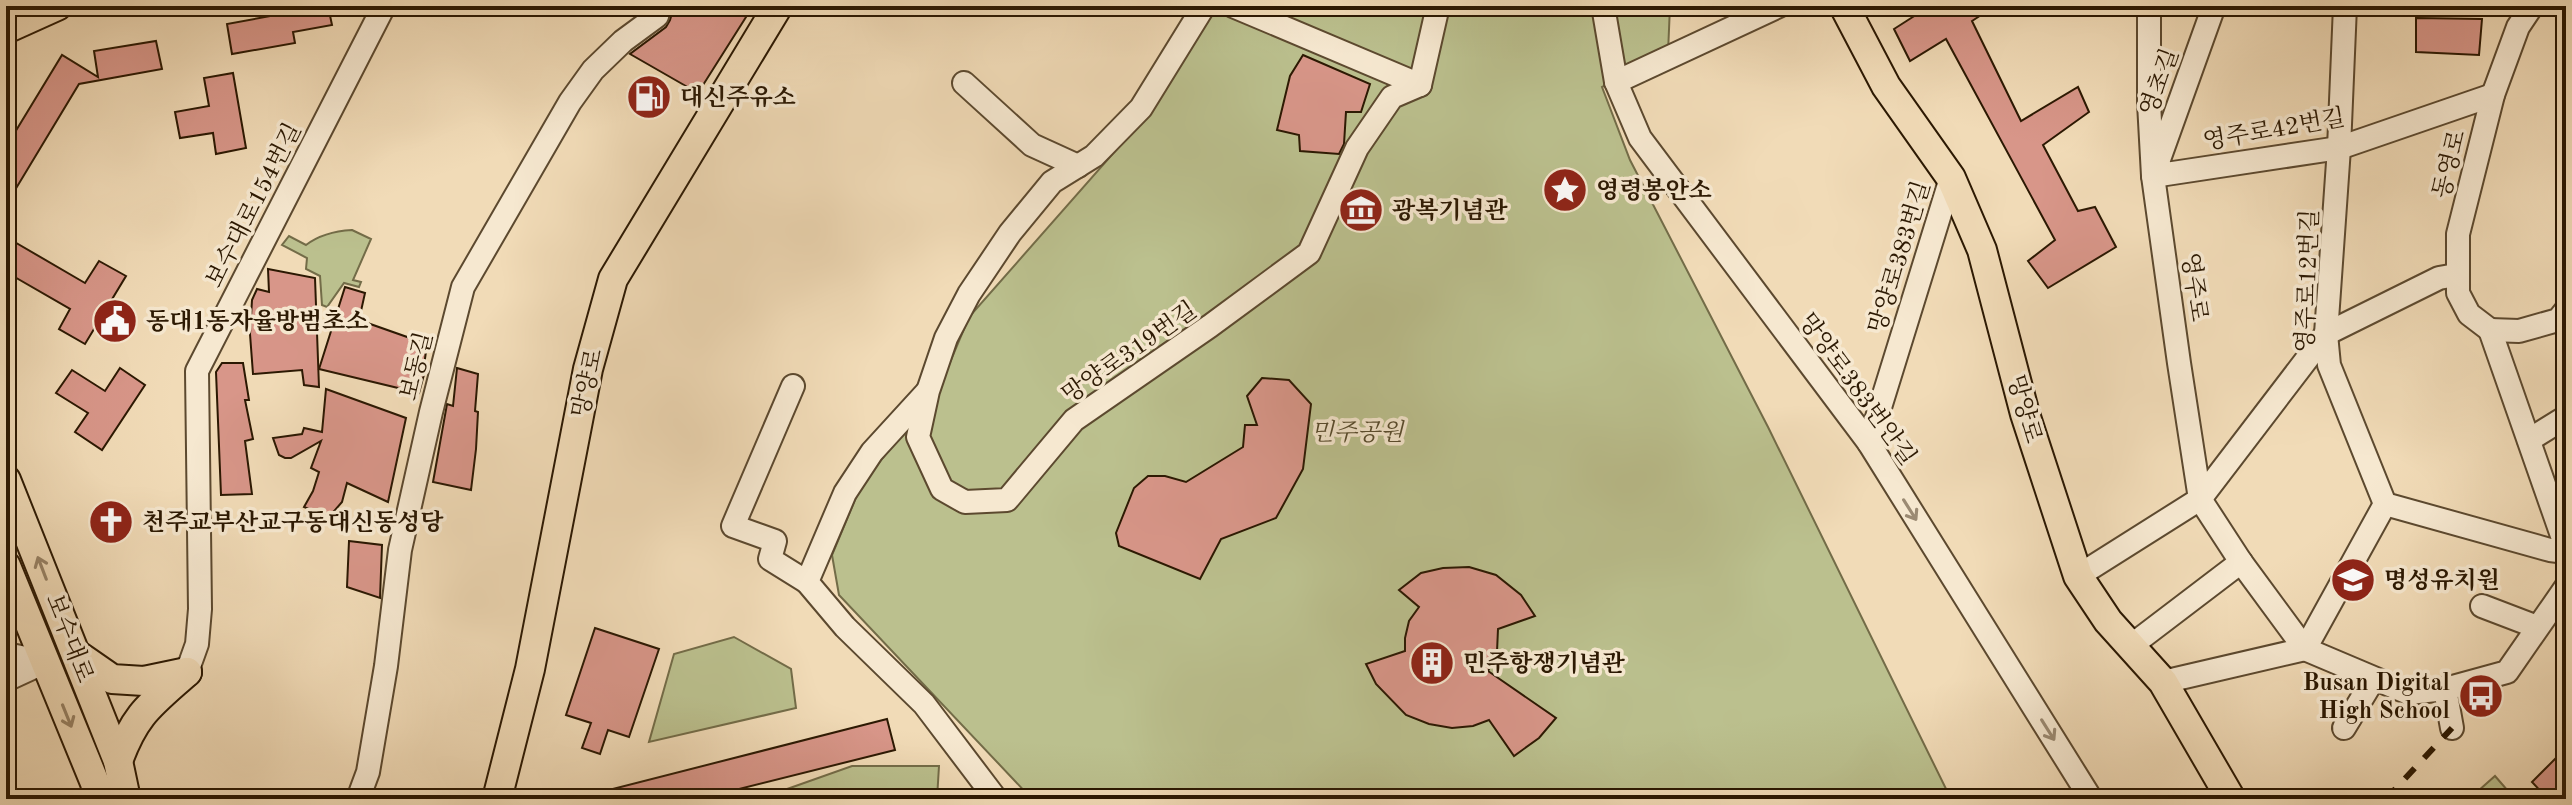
<svg xmlns="http://www.w3.org/2000/svg" width="2572" height="805" viewBox="0 0 2572 805" font-family="'Old Standard TT','Noto Serif KR',serif">
	<style>
		.green { fill: #bbc08e; stroke: #736c48; stroke-width: 2 }
		.building { fill: #d89689; stroke: #2b1802; stroke-width: 2 }
		.lines { fill: none; stroke-linecap: round; stroke-linejoin: round }
		.minor-casing { stroke: #5c492f; stroke-width: 26 }
		.major-casing { stroke: #2b1802; stroke-width: 32 }
		.minor { stroke: #f6e8d0; stroke-width: 22 }
		.major { stroke: #f1dbb7; stroke-width: 28 }
		.rail { stroke: #2b1802; stroke-width: 6; stroke-dasharray: 14 14; stroke-linecap: butt }
		.oneway { stroke: #9b8a73 }
		.oneway2 { stroke: #988366 }
		.labels { text-anchor: middle; stroke-width: 7; stroke-linejoin: round; paint-order: stroke }
		.street-label { font-size: 24px; fill: #2b1802; stroke: #f6e8d0 }
		.poi-label { font-size: 24px; font-weight: bold; fill: #2b1802; stroke: #f6e8d0; text-anchor: start }
		.park-label { font-size: 24px; font-style: italic; fill: #564a2c; stroke: #f6e8d0 }
	</style>
	<rect width="100%" height="100%" fill="#f1dbb7"/>
	<filter id="stains"><feTurbulence type="fractalNoise" baseFrequency=".0025" numOctaves="4"/><feColorMatrix values="0 0 0 0 .2 0 0 0 0 .09 0 0 0 0 .02 0 0 0 .5 -.17"/></filter>
	<radialGradient id="worn" r=".72"><stop offset=".6" stop-color="#630" stop-opacity="0"/><stop offset="1" stop-color="#630" stop-opacity=".3"/></radialGradient>
	<g class="green">
		<polygon points="1216,6 1670,6 1668,53 1602,87 1630,160 1768,427 1951,799 1032,799 839,595 832,555 862,483 938,391 969,317 1147,115"/>
		<path d="M 352,230 L 371,239 L 353,280 L 361,282 L 359,287 L 344,283 L 327,307 L 322,305 L 320,276 L 306,269 L 307,258 L 282,245 L 289,236 L 306,245 C 319,235 335,231 352,230 Z"/>
		<polygon points="734,637 791,669 796,708 649,742 674,654"/>
		<polygon points="852,766 939,766 937,799 759,799"/>
		<polygon points="2495,776 2515,799 2469,799"/>
	</g>
	<g class="building">
		<polygon points="286,6 328,6 332,25 293,32 295,43 232,54 227,24 287,13"/>
		<polygon points="674,6 753,6 698,93 630,54 666,27 670,20"/>
		<polygon points="1930,6 1995,6 1972,21 2021,121 2078,87 2089,112 2043,145 2078,211 2095,207 2116,247 2048,288 2028,261 2055,240 1946,39 1910,61 1894,29"/>
		<polygon points="2416,18 2482,19 2479,55 2416,52"/>
		<polygon points="156,41 162,69 79,84 6,205 6,147 62,55 98,77 94,51"/>
		<polygon points="1303,55 1370,84 1361,112 1346,112 1344,144 1339,154 1300,151 1299,135 1277,130 1290,76"/>
		<polygon points="233,73 246,148 216,154 213,133 180,138 175,112 209,106 204,78"/>
		<polygon points="6,237 85,283 99,261 126,276 85,344 59,329 70,309 6,272"/>
		<polygon points="268,269 315,278 319,387 304,385 302,370 253,374 250,334 252,300 257,289 269,292"/>
		<polygon points="345,287 365,293 359,320 427,344 424,366 426,367 419,393 319,369"/>
		<polygon points="222,363 243,363 249,400 245,400 253,439 245,441 252,494 221,495 216,372"/>
		<polygon points="120,368 145,385 102,450 75,432 88,413 56,393 72,370 105,391"/>
		<polygon points="457,368 478,374 475,411 478,412 476,449 471,490 433,482 447,404 453,406"/>
		<polygon points="1262,378 1289,380 1311,404 1303,469 1276,518 1221,539 1200,579 1119,546 1116,533 1134,488 1148,476 1165,476 1186,482 1243,447 1245,425 1257,425 1247,396"/>
		<polygon points="326,389 406,418 388,502 347,483 342,502 329,517 304,507 313,491 319,472 311,468 321,441 291,458 285,458 279,455 273,438 302,434 304,428 322,432"/>
		<polygon points="349,541 382,545 380,598 347,587"/>
		<polygon points="1469,567 1496,575 1521,595 1535,616 1498,629 1497,652 1488,671 1556,718 1539,738 1514,756 1489,720 1473,726 1452,728 1429,724 1406,715 1376,684 1366,664 1405,651 1405,638 1409,621 1419,607 1399,590 1421,573 1443,568"/>
		<polygon points="595,628 659,649 629,737 608,730 600,754 582,748 591,723 566,715"/>
		<polygon points="887,719 895,750 699,799 593,799 593,794"/>
		<polygon points="2566,748 2566,799 2548,799 2532,782"/>
	</g>
	<g class="lines">
		<g class="minor-casing">
			<g id="minor">
				<polyline points="1204,6 1141,108 1094,156 1052,182 1010,233 969,294 946,338 928,391 918,437 942,489 965,502 1007,500 1074,420 1210,326 1309,253 1357,148 1392,97 1420,85 1438,6"/>
				<polyline points="1233,6 1420,85"/>
				<polyline points="1603,6 1616,82 1640,138 1869,443 2091,799"/>
				<polyline points="2149,6 2149,103 2153,176 2179,363 2200,499 2241,562 2305,649 2409,693 2445,689 2507,672 2566,587"/>
				<polyline points="2214,6 2153,176 2339,148 2493,95"/>
				<polyline points="2345,6 2339,148 2326,334 2329,365 2385,504 2550,550 2566,552"/>
				<polyline points="1616,82 1779,6"/>
				<polyline points="964,83 1032,145 1078,166"/>
				<polyline points="2490,330 2469,314 2458,293 2458,234 2493,95 2518,27 2532,6"/>
				<polyline points="2490,330 2566,547"/>
				<polyline points="2490,330 2519,331 2558,320 2566,310"/>
				<polyline points="793,386 733,526 775,541 770,559 807,582"/>
				<polyline points="926,393 872,452 845,493 807,582 845,627 924,704 996,799"/>
				<polyline points="2529,440 2566,417"/>
				<polyline points="1869,443 1951,178"/>
				<polyline points="2078,576 2200,499 2326,334 2439,278 2456,275"/>
				<polyline points="2482,606 2537,627"/>
				<polyline points="2132,645 2241,562"/>
				<polyline points="6,654 45,662"/>
				<polyline points="187,672 197,644 200,609 197,371 384,6"/>
				<polyline points="6,680 45,662"/>
				<polyline points="2163,682 2305,649 2385,504"/>
				<polyline points="2445,689 2452,728"/>
				<polyline points="2344,728 2373,680"/>
				<polyline points="358,799 368,772 386,666 400,550 431,412 463,287 570,102 593,70 623,41 657,16 660,6"/>
			</g>
		</g>
		<g class="major-casing">
			<g id="major">
				<polyline points="1844,6 1886,86 1951,178 1982,250 2025,414 2078,576 2108,621 2163,682 2231,799"/>
				<polyline points="6,29 57,6"/>
				<polyline points="6,480 118,761 126,799"/>
				<polyline points="6,566 95,783 98,799"/>
				<polyline points="76,654 112,679 144,681 187,672"/>
				<path d="M 118,761 C 135,714 150,705 187,672"/>
				<polyline points="497,799 530,669 588,369 613,279 778,6"/>
			</g>
		</g>
		<use href="#minor" class="minor"/>
		<use href="#major" class="major"/>
		<polyline class="rail" points="2386,799 2452,728"/>
	</g>
	<defs><path id="oneway-shaft" d="M-6 0H5M1.5-3L5.5 0L1.5 3" fill="none" stroke-width="1.6" stroke-linecap="round" stroke-linejoin="round" transform="scale(2)"/></defs>
	<g class="oneway">
		<use href="#oneway-shaft" transform="translate(1910 510) rotate(58)"/>
		<use href="#oneway-shaft" transform="translate(2048 730) rotate(58)"/>
	</g>
	<g class="oneway2">
		<use href="#oneway-shaft" transform="translate(42 568) rotate(-111)"/>
		<use href="#oneway-shaft" transform="translate(67 716) rotate(68)"/>
	</g>
	<defs>
		<g id="fuel-disc" transform="scale(2.3)"><circle r="9.5" fill="#8f2418" stroke="#f6e8d0"/><path d="M-5.5-6h7V0h2V4h1.3V-2.5L3-4.5l.8-.8L6-3V5H2.5V1h-1V6h-7ZM-4.2-4.7v3.2H.2V-4.7Z" fill="#fff"/></g>
		<g id="sight-disc" transform="scale(2.3)"><circle r="9.5" fill="#8f2418" stroke="#f6e8d0"/><path d="M0-6L1.8-2.2L6-1.7L2.9 1.2L3.7 5.4L0 3.3L-3.7 5.4L-2.9 1.2L-6-1.7L-1.8-2.2Z" fill="#fff"/></g>
		<g id="museum-disc" transform="scale(2.3)"><circle r="9.5" fill="#8f2418" stroke="#f6e8d0"/><path d="M0-6L6-3V-2H-6V-3ZM-5-1h2V3h-2ZM-1-1h2V3h-2ZM3-1h2V3H3ZM-6 4H6V6H-6Z" fill="#fff"/></g>
		<g id="civic-disc" transform="scale(2.3)"><circle r="9.5" fill="#8f2418" stroke="#f6e8d0"/><path d="M-.6-6.5H3V-4.5H.6V-3L4-1V1h2V6H-6V1h2V-1L-.6-3ZM-1.2 2.5V6h2.4V2.5Z" fill="#fff"/></g>
		<g id="church-disc" transform="scale(2.3)"><circle r="9.5" fill="#8f2418" stroke="#f6e8d0"/><path d="M-1.2-6h2.4v3.5h3.3v2.4h-3.3V6h-2.4V-.1h-3.3v-2.4h3.3Z" fill="#fff"/></g>
		<g id="school-disc" transform="scale(2.3)"><circle r="9.5" fill="#8f2418" stroke="#f6e8d0"/><path d="M0-5L7-2L0 1L-7-2ZM-4 1L0 2.5L4 1V4Q0 6-4 4Z" fill="#fff"/></g>
		<g id="building-disc" transform="scale(2.3)"><circle r="9.5" fill="#8f2418" stroke="#f6e8d0"/><path d="M-4-6H4V6H1V3H-1V6H-4ZM-2.5-4.3h1.7v1.8h-1.7ZM.8-4.3h1.7v1.8H.8ZM-2.5-1h1.7V.8h-1.7ZM.8-1h1.7V.8H.8Z" fill="#fff"/></g>
		<g id="bus-disc" transform="scale(2.3)"><circle r="9.5" fill="#8f2418" stroke="#f6e8d0"/><path d="M-5-6H5V4H4V6H2V4H-2V6H-4V4H-5ZM-3.5-4V0h7V-4ZM-3.5 1.2v1.5H-2V1.2ZM2 1.2v1.5H3.5V1.2Z" fill="#fff"/></g>
	</defs>
	<g fill-rule="evenodd">
		<use href="#fuel-disc" x="649" y="97"/>
		<use href="#sight-disc" x="1565" y="190"/>
		<use href="#museum-disc" x="1361" y="210"/>
		<use href="#civic-disc" x="115" y="321"/>
		<use href="#church-disc" x="111" y="522"/>
		<use href="#school-disc" x="2353" y="580"/>
		<use href="#building-disc" x="1432" y="663"/>
		<use href="#bus-disc" x="2481" y="696"/>
	</g>
	<g class="labels">
		<g class="street-label">
			<text transform="translate(2159 82) rotate(-70)" y="8">영초길</text>
			<text transform="translate(2274 129) rotate(-10)" y="8">영주로42번길</text>
			<text transform="translate(2449 164) rotate(-76)" y="8">동영로</text>
			<text transform="translate(253 205) rotate(-63)" y="8">보수대로154번길</text>
			<text transform="translate(1899 257) rotate(-73)" y="8">망양로383번길</text>
			<text transform="translate(2307 281) rotate(-88)" y="8">영주로12번길</text>
			<text transform="translate(2195 287) rotate(82)" y="8">영주로</text>
			<text transform="translate(1129 352) rotate(-35)" y="8">망양로319번길</text>
			<text transform="translate(416 366) rotate(-76)" y="8">보동길</text>
			<text transform="translate(587 383) rotate(-78)" y="8">망양로</text>
			<text transform="translate(1858 389) rotate(54)" y="8">망양로383번안길</text>
			<text transform="translate(2025 409) rotate(74)" y="8">망양로</text>
			<text transform="translate(70 638) rotate(69)" y="8">보수대로</text>
		</g>
		<g class="poi-label">
			<text x="680" y="105">대신주유소</text>
			<text x="1596" y="198">영령봉안소</text>
			<text x="1392" y="218">광복기념관</text>
			<text x="146" y="329">동대1동자율방범초소</text>
			<text x="142" y="530">천주교부산교구동대신동성당</text>
			<text x="2384" y="588">명성유치원</text>
			<text x="1463" y="671">민주항쟁기념관</text>
			<text x="2450" y="690" text-anchor="end">Busan Digital<tspan x="2450" dy="28">High School</tspan></text>
		</g>
		<g class="park-label">
			<text x="1357" y="440">민주공원</text>
		</g>
	</g>
	<rect width="2572" height="805" fill="none" stroke="#f1dbb7" stroke-width="32"/>
	<rect x="8" y="8" width="2556" height="789" fill="none" stroke="#2b1802" stroke-width="4"/>
	<rect x="16" y="16" width="2540" height="773" fill="none" stroke="#2b1802" stroke-width="2"/>
	<rect width="100%" height="100%" filter="url(#stains)"/>
	<rect width="100%" height="100%" fill="url(#worn)"/>
</svg>
